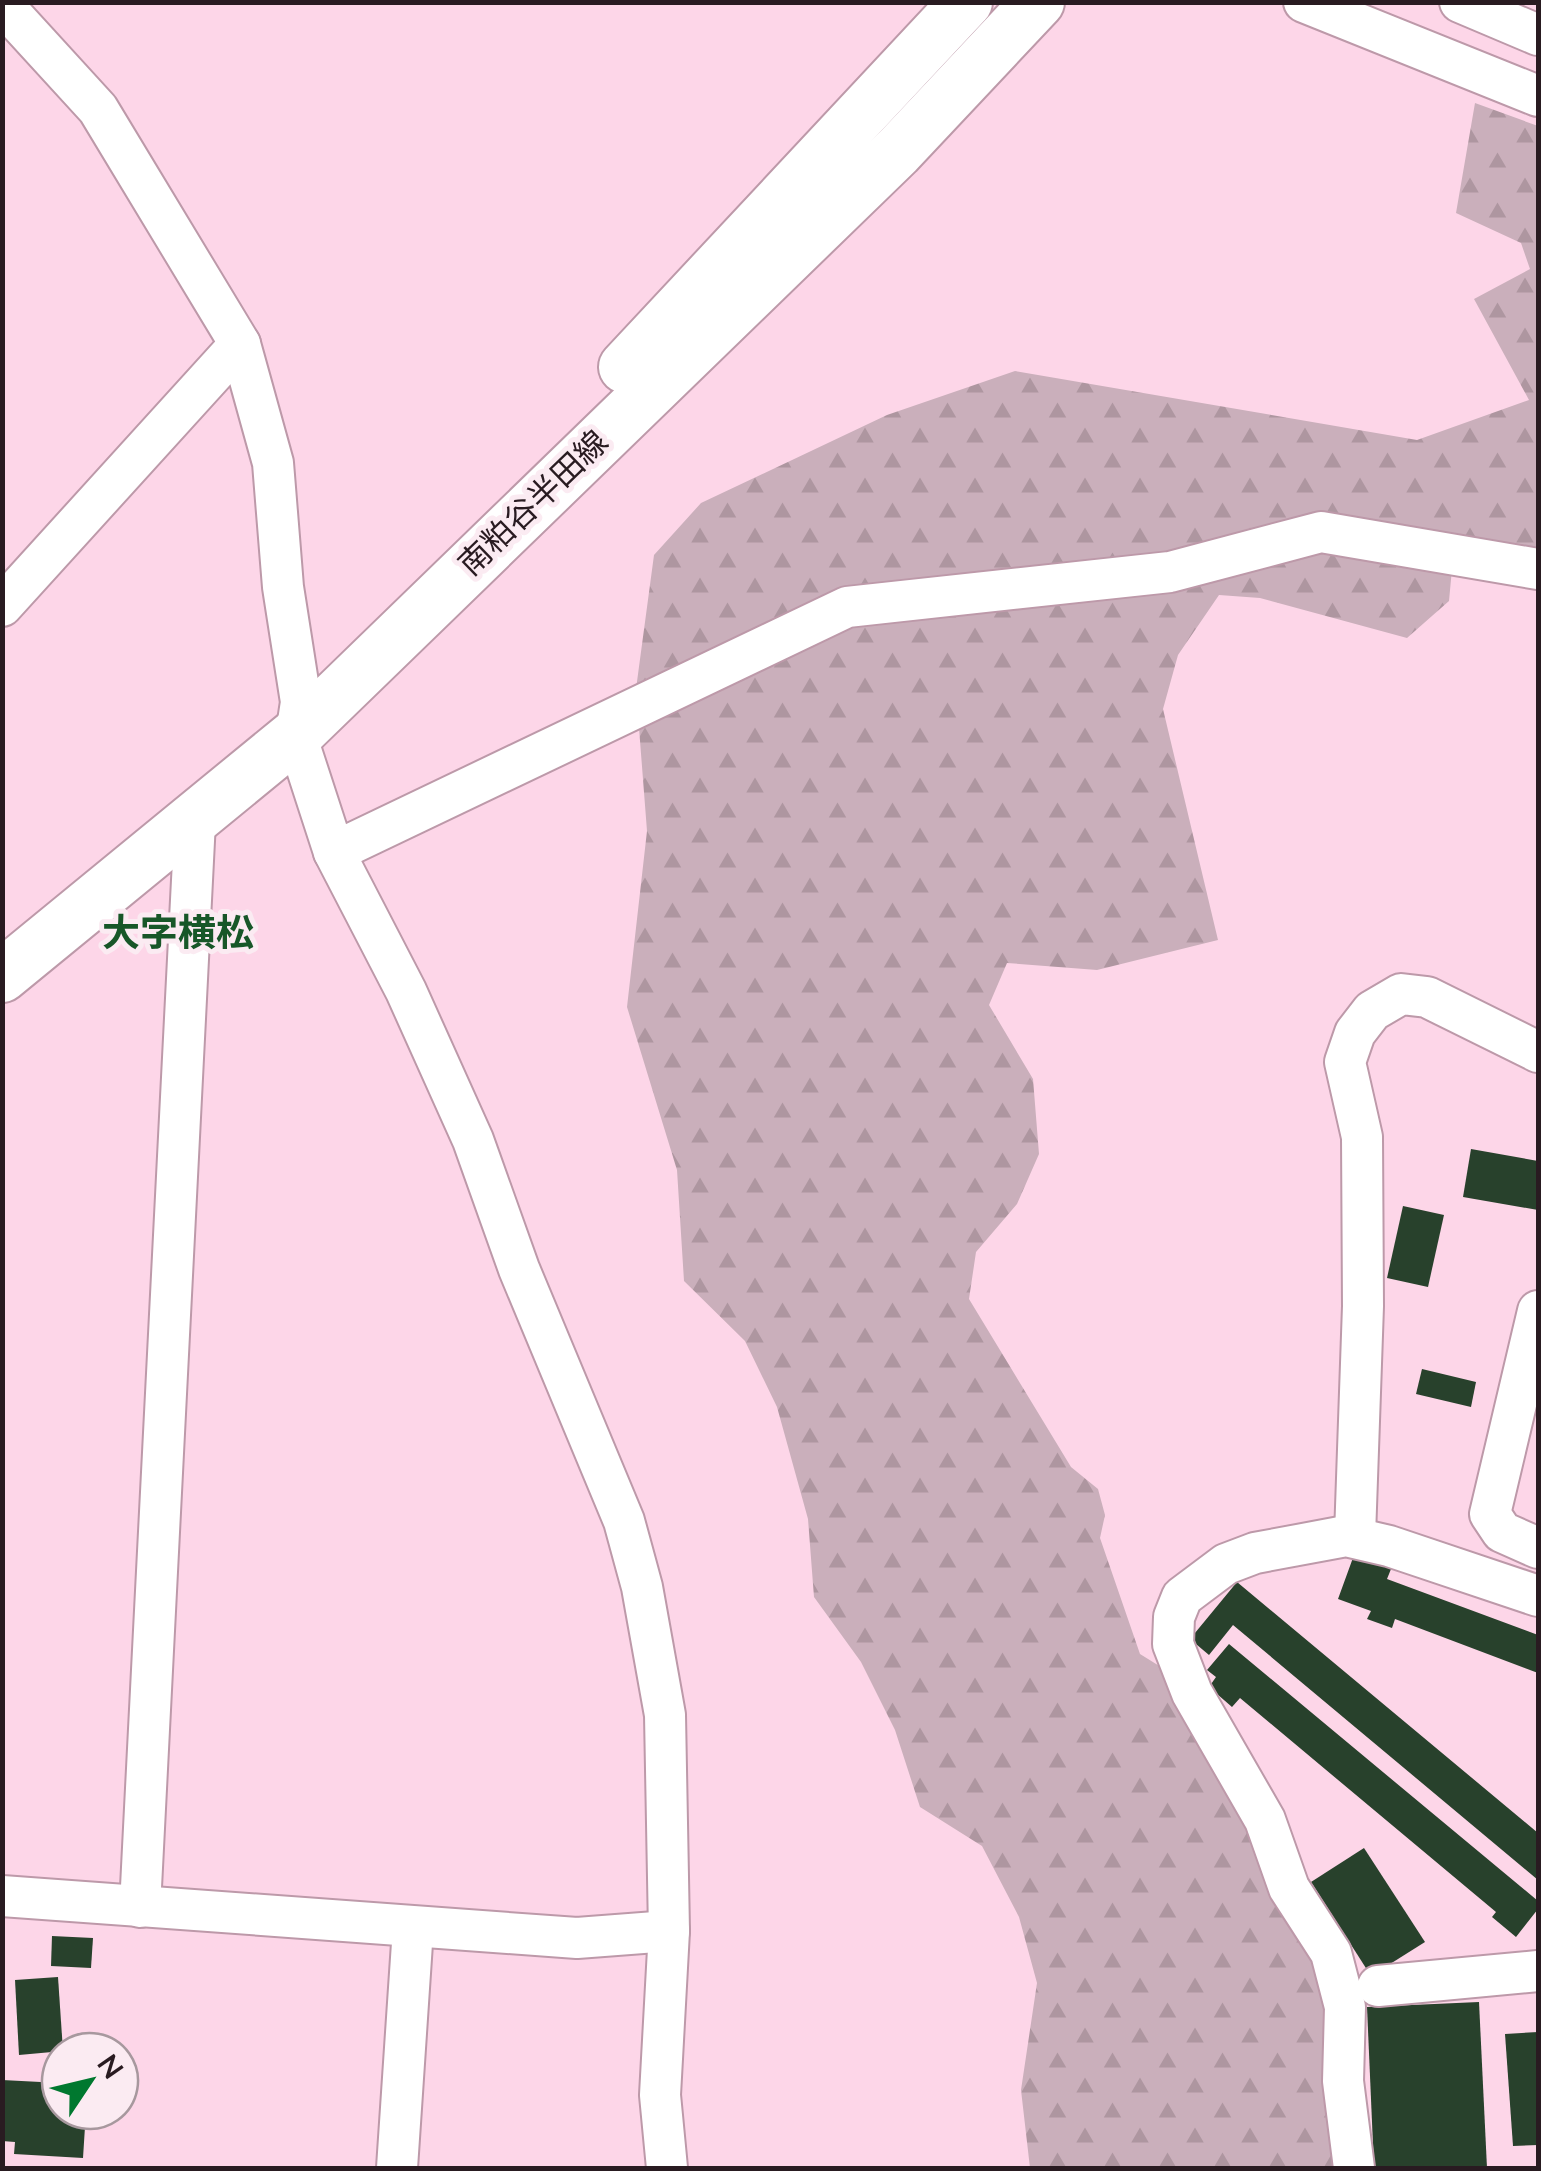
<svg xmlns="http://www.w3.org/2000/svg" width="1541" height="2171" viewBox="0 0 1541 2171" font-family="Lato,'Noto Sans JP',sans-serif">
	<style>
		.forest { fill: url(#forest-firs) }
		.building { fill: #28412c }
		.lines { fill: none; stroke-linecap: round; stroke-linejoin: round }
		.minor-casing { stroke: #bd99a9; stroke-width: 44 }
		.major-casing { stroke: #bd99a9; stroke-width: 56 }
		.minor { stroke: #fff; stroke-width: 40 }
		.major { stroke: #fff; stroke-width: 52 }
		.labels { text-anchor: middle; stroke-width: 10; stroke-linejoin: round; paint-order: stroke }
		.street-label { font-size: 32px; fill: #291b21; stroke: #fbebf2 }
		.quarter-label { font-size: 38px; font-weight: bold; fill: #175728; stroke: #fbebf2 }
	</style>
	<defs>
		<pattern id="forest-firs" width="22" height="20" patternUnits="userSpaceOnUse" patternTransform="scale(2.5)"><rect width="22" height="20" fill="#caafbb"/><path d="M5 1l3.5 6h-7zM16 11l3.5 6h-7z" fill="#ae96a0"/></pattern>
	</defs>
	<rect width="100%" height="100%" fill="#fdd6e8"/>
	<polygon class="forest" points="1475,103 1538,126 1538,579 1453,558 1449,601 1407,638 1260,598 1219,595 1178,655 1163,709 1218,940 1097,970 1007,963 989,1005 1033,1079 1039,1154 1017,1204 976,1252 969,1299 1071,1467 1098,1489 1105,1515 1100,1538 1140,1654 1169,1672 1316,1959 1328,2017 1334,2168 1030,2168 1021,2090 1037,1983 1019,1917 982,1846 920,1807 895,1730 861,1662 814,1597 808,1519 777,1407 745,1341 684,1281 677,1170 627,1007 647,831 636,689 654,555 701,503 887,415 1015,371 1417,440 1529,400 1474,299 1530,269 1521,243 1456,213"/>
	<g class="building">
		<polygon points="1471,1149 1538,1161 1538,1210 1463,1197"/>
		<polygon points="1403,1206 1444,1215 1428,1287 1387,1278"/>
		<polygon points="1422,1369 1476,1382 1471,1407 1416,1394"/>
		<polygon points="1354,1555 1391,1569 1387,1579 1538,1635 1538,1673 1395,1619 1392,1628 1367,1619 1371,1611 1338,1599"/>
		<polygon points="1237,1582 1538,1833 1538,1880 1233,1625 1209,1655 1190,1639"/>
		<polygon points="1229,1644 1538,1901 1538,1909 1516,1937 1492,1917 1496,1912 1240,1698 1232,1707 1209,1687 1216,1677 1207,1670"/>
		<polygon points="1364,1848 1425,1942 1371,1976 1311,1882"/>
		<polygon points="52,1936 93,1938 91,1968 51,1966"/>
		<polygon points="58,1977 63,2051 19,2055 15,1980"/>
		<polygon points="1479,2002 1487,2168 1374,2168 1367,2007"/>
		<polygon points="1538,2032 1538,2145 1513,2146 1505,2034"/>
		<polygon points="2,2080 60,2083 60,2111 86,2111 83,2158 14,2154 15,2142 2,2141"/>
	</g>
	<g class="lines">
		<g class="minor-casing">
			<g id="minor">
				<polyline points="1304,2 1538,96"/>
				<polyline points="1460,2 1538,35"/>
				<polyline points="2,4 98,109 240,344 273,463 283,587 301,702 296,735 334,852 406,991 473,1140 519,1269 624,1521 642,1587 665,1715 669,1931 660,2095 667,2168"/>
				<polyline points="2,606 240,344"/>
				<polyline points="334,852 847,607 1170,572 1321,532 1538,569"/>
				<polyline points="1538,1311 1490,1514 1502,1532 1538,1548"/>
				<polyline points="1355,1536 1363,1306 1362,1137 1345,1062 1355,1033 1372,1011 1401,994 1427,997 1538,1052"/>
				<polyline points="2,1896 577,1938 669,1931"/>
				<polyline points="140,1907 195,821"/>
				<polyline points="1378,1986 1538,1971"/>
				<polyline points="397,2168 413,1928"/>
				<polyline points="1354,2168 1343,2081 1345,2007 1331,1953 1289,1888 1265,1820 1192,1693 1173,1644 1174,1617 1182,1597 1226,1564 1255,1553 1346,1536 1389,1546 1538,1596"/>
			</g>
		</g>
		<g class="major-casing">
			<g id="major">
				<polyline points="625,367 966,2"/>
				<polyline points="2,976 296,735 897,152 1038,2"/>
			</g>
		</g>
		<use href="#minor" class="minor"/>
		<use href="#major" class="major"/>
	</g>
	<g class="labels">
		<g class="street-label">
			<text transform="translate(533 503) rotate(-44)" y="11">南粕谷半田線</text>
		</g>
		<g class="quarter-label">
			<text x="178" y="946">大字横松</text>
		</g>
	</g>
	<rect width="1541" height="2171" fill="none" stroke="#291b21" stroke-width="10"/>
	<g transform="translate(90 2081) rotate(55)"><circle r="48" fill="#fbebf2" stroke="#a7989e" stroke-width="2.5"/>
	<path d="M0-8L18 38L0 25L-18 38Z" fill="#00782f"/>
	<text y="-15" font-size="28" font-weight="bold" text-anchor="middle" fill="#291b21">N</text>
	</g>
</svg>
